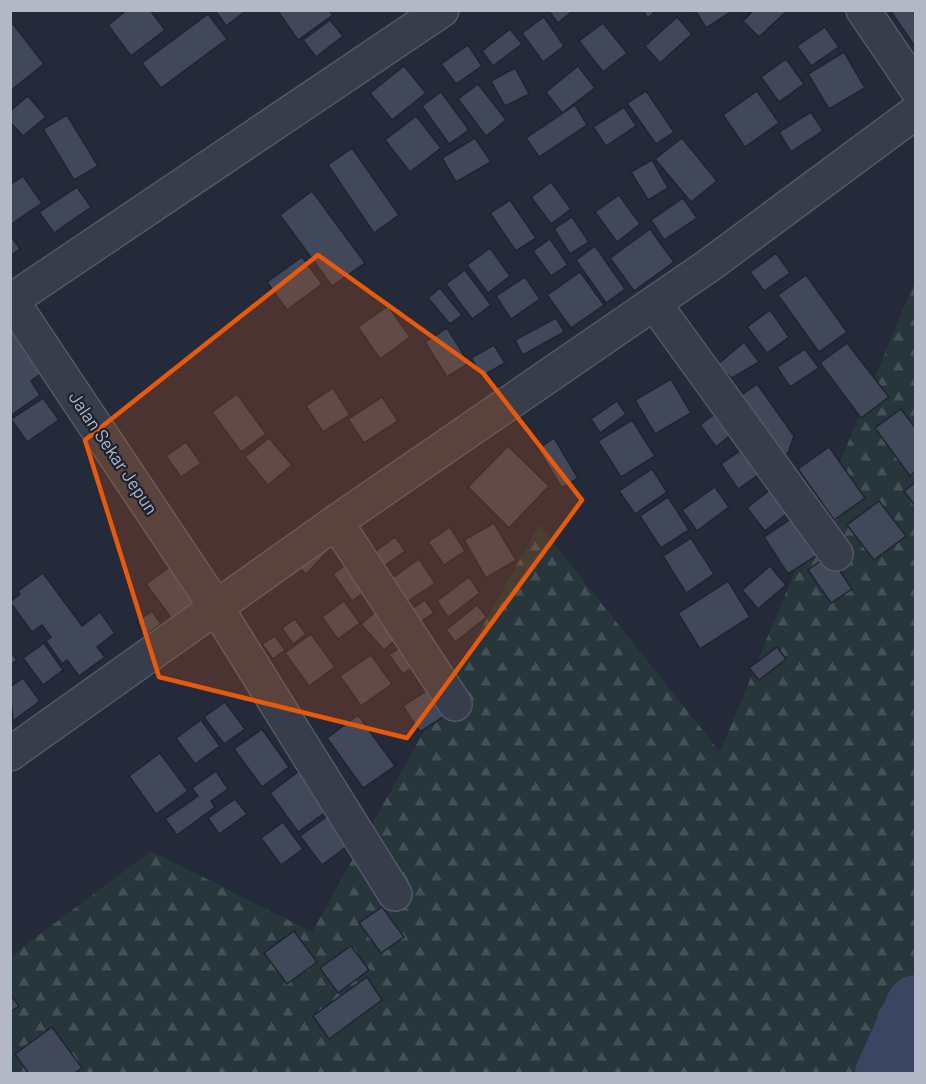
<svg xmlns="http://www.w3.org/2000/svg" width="926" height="1084" viewBox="0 0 926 1084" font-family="Barlow,sans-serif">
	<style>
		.forest { fill: url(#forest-firs) }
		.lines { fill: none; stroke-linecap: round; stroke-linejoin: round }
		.river { stroke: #3a4562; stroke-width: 60 }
		.building { fill: #404859; stroke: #1f2431; stroke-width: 1.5 }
		.minor-casing { stroke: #535865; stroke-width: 36 }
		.minor { stroke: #373d4a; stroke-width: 33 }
		.marked { fill: #e8590c; fill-opacity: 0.2; stroke: #e8590c; stroke-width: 4.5; stroke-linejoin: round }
		.labels { text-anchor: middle; stroke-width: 4.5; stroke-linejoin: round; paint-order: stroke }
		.street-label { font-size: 18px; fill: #b3b8c6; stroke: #1d222f }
	</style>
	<defs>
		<pattern id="forest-firs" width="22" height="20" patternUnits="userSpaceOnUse" patternTransform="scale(1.5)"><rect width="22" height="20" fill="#26363b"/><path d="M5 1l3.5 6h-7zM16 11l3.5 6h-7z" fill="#435156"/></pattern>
	</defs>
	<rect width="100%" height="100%" fill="#242a3a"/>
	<polygon class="forest" points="915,281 915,1073 11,1074 11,956 151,851 312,932 539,525 720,752"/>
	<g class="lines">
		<polyline class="river" points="885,1074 916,1005"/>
	</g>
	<g class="building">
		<polygon points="127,10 150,10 165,30 131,56 108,25"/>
		<polygon points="215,10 247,10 226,26"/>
		<polygon points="277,10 329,10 333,15 298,40"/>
		<polygon points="548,10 574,10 558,23"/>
		<polygon points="642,10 657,10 648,18"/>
		<polygon points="695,10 734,10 706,28"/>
		<polygon points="754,10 788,10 759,37 743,21"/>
		<polygon points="890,10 916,10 916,48"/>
		<polygon points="208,14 227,39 161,88 142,63"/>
		<polygon points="544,17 564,46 543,62 522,33"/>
		<polygon points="677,17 692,34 660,63 645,46"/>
		<polygon points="10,20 44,64 10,91"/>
		<polygon points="330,20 343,36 316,57 303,40"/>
		<polygon points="603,23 627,53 603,72 579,41"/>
		<polygon points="825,27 839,47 811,66 797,46"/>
		<polygon points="510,29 522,44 493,66 482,51"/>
		<polygon points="468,45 482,66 456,84 441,64"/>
		<polygon points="844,52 865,88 829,109 808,74"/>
		<polygon points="786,59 804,84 779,102 761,77"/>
		<polygon points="404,66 426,93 392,120 370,93"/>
		<polygon points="578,66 595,88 562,113 546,92"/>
		<polygon points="515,68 529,94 505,106 491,81"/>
		<polygon points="478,84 506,120 486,136 458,99"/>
		<polygon points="646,91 674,132 656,144 627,103"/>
		<polygon points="757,91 779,123 745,147 723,115"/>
		<polygon points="441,92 469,130 449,144 422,106"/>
		<polygon points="28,96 46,117 23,136 10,122 10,111"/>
		<polygon points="575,105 587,125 539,157 526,138"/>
		<polygon points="624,107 636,126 606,146 593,127"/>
		<polygon points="811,112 823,131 791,152 779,132"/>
		<polygon points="67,115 98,166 74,180 43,129"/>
		<polygon points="416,116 441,148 410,172 385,140"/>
		<polygon points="475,138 491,162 456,182 442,158"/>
		<polygon points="682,138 717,181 691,202 655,159"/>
		<polygon points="352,148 399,215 374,233 328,165"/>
		<polygon points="652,160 668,188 648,200 631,172"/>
		<polygon points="23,176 42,203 10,225 10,185"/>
		<polygon points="551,182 571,209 551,224 531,197"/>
		<polygon points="77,187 91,207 54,233 39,212"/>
		<polygon points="312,191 365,263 332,286 280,215"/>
		<polygon points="619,195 640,224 617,242 595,212"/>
		<polygon points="683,198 697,218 664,240 651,220"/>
		<polygon points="510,200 536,238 516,251 490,213"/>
		<polygon points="572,217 589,242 570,254 554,229"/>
		<polygon points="650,229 674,262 634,291 610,258"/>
		<polygon points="10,235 20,249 10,256"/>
		<polygon points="550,239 568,265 551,276 533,251"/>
		<polygon points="595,246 625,289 606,303 576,260"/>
		<polygon points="490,248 510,276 488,293 467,265"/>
		<polygon points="776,253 790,273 764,291 750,272"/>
		<polygon points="302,257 322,284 287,310 267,282"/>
		<polygon points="465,270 491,305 472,319 446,284"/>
		<polygon points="580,272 604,305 571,328 547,295"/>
		<polygon points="806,275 847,332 819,352 778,295"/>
		<polygon points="525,277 540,299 511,319 496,296"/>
		<polygon points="440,288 462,315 450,324 428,298"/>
		<polygon points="388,306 410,337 380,359 358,327"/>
		<polygon points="770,310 789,337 767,353 747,327"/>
		<polygon points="556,318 564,332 523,355 515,340"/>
		<polygon points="10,325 43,372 31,381 40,395 10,416"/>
		<polygon points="447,328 469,363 447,377 425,342"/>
		<polygon points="744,342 759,362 732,378 717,365"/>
		<polygon points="847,343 889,397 861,418 820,363"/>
		<polygon points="494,345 505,363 482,376 471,358"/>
		<polygon points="805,349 819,368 790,387 777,367"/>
		<polygon points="671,379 691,413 655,434 635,400"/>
		<polygon points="757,384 794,436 788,453 771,461 731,403"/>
		<polygon points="333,388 350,415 323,432 306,406"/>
		<polygon points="237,394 266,434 241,452 212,412"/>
		<polygon points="382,397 398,421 364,443 348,419"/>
		<polygon points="43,398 59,420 27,442 11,419"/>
		<polygon points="617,401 626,414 600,433 591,419"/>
		<polygon points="901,409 916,429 916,471 910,476 875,428"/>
		<polygon points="717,412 733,433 716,447 700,425"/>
		<polygon points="632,420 655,456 621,477 598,441"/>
		<polygon points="269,438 292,465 268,485 245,457"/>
		<polygon points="554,438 578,478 562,488 538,449"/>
		<polygon points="186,442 201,463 181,477 166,456"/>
		<polygon points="508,446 549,486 509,528 468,487"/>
		<polygon points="829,447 865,498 834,520 798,469"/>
		<polygon points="744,448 761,473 738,489 721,464"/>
		<polygon points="652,469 667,492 635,514 619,491"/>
		<polygon points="916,482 916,507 904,491"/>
		<polygon points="715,487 729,507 697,531 682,510"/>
		<polygon points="772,488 790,511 765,531 747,508"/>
		<polygon points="668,497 689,530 661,548 640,516"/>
		<polygon points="879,501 906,536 874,560 847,525"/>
		<polygon points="800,513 825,550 788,574 764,537"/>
		<polygon points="494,523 516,560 486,578 464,540"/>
		<polygon points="450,527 465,551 444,565 428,542"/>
		<polygon points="395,537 405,551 383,567 373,553"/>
		<polygon points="691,538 714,574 686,593 663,556"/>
		<polygon points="316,540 330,549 306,574 290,559"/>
		<polygon points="829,555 852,589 831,603 808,570"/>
		<polygon points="354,559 373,585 352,601 333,574"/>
		<polygon points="419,559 435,583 404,604 388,581"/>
		<polygon points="175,563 200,598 172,619 146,584"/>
		<polygon points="770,566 786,585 758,609 742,590"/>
		<polygon points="43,573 82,626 100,612 115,633 97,647 105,657 79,676 67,660 62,664 46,641 51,637 42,625 32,632 10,602 20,594 18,591"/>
		<polygon points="469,577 480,593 448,617 437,601"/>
		<polygon points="728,581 750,617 700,649 678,613"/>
		<polygon points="425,600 434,613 411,628 403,615"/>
		<polygon points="344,601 360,623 338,639 322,617"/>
		<polygon points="477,605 487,617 455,642 446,630"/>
		<polygon points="379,609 401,635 384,650 361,624"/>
		<polygon points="152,611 161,624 146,635 137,622"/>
		<polygon points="295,619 306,634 293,644 282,628"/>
		<polygon points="311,634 335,667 309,686 285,653"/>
		<polygon points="275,636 285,650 273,659 262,644"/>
		<polygon points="44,643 63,670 43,685 23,658"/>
		<polygon points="406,643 420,662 403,674 389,655"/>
		<polygon points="777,647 786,659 759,680 749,668"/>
		<polygon points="10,651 17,660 10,665"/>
		<polygon points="371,655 392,684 361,706 340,676"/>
		<polygon points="23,678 40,701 13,721 10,687"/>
		<polygon points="432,687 449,713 420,732 403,706"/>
		<polygon points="225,702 245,729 224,744 204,717"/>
		<polygon points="358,715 395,766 363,788 327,738"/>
		<polygon points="201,720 220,746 195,764 176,738"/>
		<polygon points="262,729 289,767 262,787 234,749"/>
		<polygon points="160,753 188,791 156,814 129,776"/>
		<polygon points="216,771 228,789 211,801 215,807 177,835 165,819 198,796 192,788"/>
		<polygon points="299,771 327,811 298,832 270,793"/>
		<polygon points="235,799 247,814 219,834 208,818"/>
		<polygon points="329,815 350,844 322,865 300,836"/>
		<polygon points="283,822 303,849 281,865 261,838"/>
		<polygon points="382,907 404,937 381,953 359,923"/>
		<polygon points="294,931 317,962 287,984 264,953"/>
		<polygon points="351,946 369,970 338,993 320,968"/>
		<polygon points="367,977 382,1000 329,1039 313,1016"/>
		<polygon points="10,994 19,1006 10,1012"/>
		<polygon points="52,1027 82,1068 73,1074 29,1074 15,1054"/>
	</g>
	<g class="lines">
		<g class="minor-casing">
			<g id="minor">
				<polyline points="863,10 916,88"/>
				<polyline points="10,298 216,607 395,894"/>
				<polyline points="12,300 442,10"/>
				<polyline points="654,303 836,554"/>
				<polyline points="336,522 455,704"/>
				<polyline points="10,754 336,522 708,266 916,112"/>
			</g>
		</g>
		<use href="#minor" class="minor"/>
	</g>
	<path class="marked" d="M 318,255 L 483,373 L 582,500 L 407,738 L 159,677 L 85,440 Z"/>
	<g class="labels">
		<g class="street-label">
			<text transform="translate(113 453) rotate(56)" y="6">Jalan Sekar Jepun</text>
		</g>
	</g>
	<rect width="926" height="1084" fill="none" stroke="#b3b8c6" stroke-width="24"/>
</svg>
